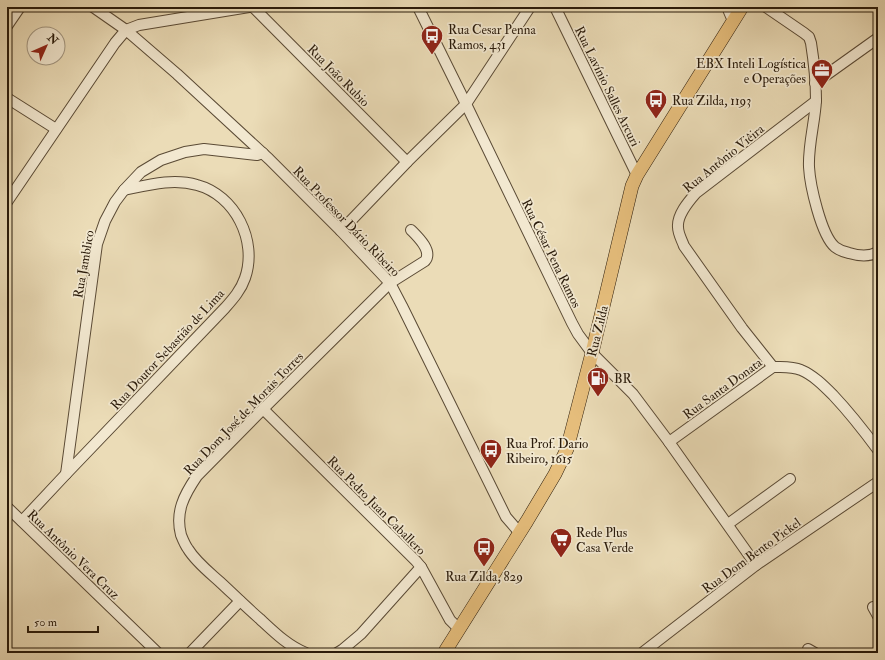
<svg xmlns="http://www.w3.org/2000/svg" width="885" height="660" viewBox="0 0 885 660" font-family="'IM FELL Double Pica',serif">
	<style>
		.lines { fill: none; stroke-linecap: round; stroke-linejoin: round }
		.minor-casing { stroke: #5a4a35; stroke-width: 12 }
		.major-casing { stroke: #291a0a; stroke-width: 14 }
		.minor { stroke: #f2e8d0; stroke-width: 10 }
		.major { stroke: #e6be7c; stroke-width: 13 }
		.labels { text-anchor: middle; stroke-width: 3.5; stroke-linejoin: round; paint-order: stroke }
		.poi-label { font-size: 13px; fill: #291a0a; stroke: #f2e8d0; text-anchor: start }
		.street-label { font-size: 13px; fill: #291a0a; stroke: #f2e8d0 }
	</style>
	<rect width="100%" height="100%" fill="#ebdcb7"/>
	<filter id="stains"><feTurbulence type="fractalNoise" baseFrequency=".005" numOctaves="4"/><feColorMatrix values="0 0 0 0 .2 0 0 0 0 .09 0 0 0 0 .02 0 0 0 .5 -.17"/></filter>
	<radialGradient id="worn" r=".72"><stop offset=".6" stop-color="#630" stop-opacity="0"/><stop offset="1" stop-color="#630" stop-opacity=".3"/></radialGradient>
	<g class="lines">
		<g class="minor-casing">
			<g id="minor">
				<polyline points="93,7 126,30 177,74 269,159 341,231 390,283 402,306 506,517 519,532"/>
				<polyline points="253,7 407,162"/>
				<polyline points="418,7 466,104 572,323 578,334 592,353 633,394 669,442 756,565"/>
				<polyline points="555,7 637,175"/>
				<polyline points="727,7 733,21"/>
				<path d="M 766,7 L 804,33 L 809,37 L 811,43 C 814,62 816,81 816,100 C 815,122 808,145 809,167 C 810,185 821,235 835,247 C 839,250 844,252 849,253 C 859,256 869,257 878,252"/>
				<polyline points="7,26 20,7"/>
				<polyline points="126,30 139,25 249,7"/>
				<polyline points="815,83 878,38"/>
				<polyline points="7,98 56,129"/>
				<polyline points="7,202 115,43 126,30"/>
				<polyline points="341,231 407,162 466,104 530,7"/>
				<path d="M 773,367 L 742,328 L 684,246 C 682,240 678,234 678,227 C 677,215 688,202 696,193 L 816,101"/>
				<polyline points="263,409 416,561 421,567 450,620 459,629"/>
				<path d="M 669,442 L 773,367 C 783,367 792,366 801,370 C 813,375 823,385 833,395 C 849,412 864,431 878,450"/>
				<polyline points="66,474 97,244 105,221 115,202 124,190 141,172 161,160 185,152 204,149 257,155 263,153"/>
				<polyline points="7,507 158,653"/>
				<path d="M 22,521 L 66,474 L 225,308 C 233,299 241,290 245,278 C 258,241 235,195 197,185 C 173,178 148,185 124,190"/>
				<polyline points="728,524 790,479"/>
				<polyline points="873,607 878,616"/>
				<polyline points="808,649 815,653"/>
				<polyline points="190,653 240,601"/>
				<path d="M 306,653 C 288,646 274,632 260,619 C 246,607 233,594 220,582 C 209,572 196,562 188,549 C 185,545 183,540 181,535 C 175,512 184,495 197,476 L 263,409 L 390,283 L 425,261 C 433,251 418,237 411,230"/>
				<polyline points="337,653 342,650 361,634 421,567"/>
				<polyline points="642,653 756,565 878,482"/>
			</g>
		</g>
		<g class="major-casing">
			<polyline id="major" points="444,653 527,521 555,474 567,449 592,353 632,186 637,175 742,7"/>
		</g>
		<use href="#minor" class="minor"/>
		<use href="#major" class="major"/>
	</g>
	<defs>
		<g id="bus-pin" transform="scale(1.15)"><path d="M0 17L-7.5 6A9.5 9.5 0 1 1 7.5 6Z" fill="#8f2418" stroke="#f2e8d0"/><path d="M-5-6H5V4H4V6H2V4H-2V6H-4V4H-5ZM-3.5-4V0h7V-4ZM-3.5 1.2v1.5H-2V1.2ZM2 1.2v1.5H3.5V1.2Z" fill="#fff"/></g>
		<g id="office-pin" transform="scale(1.15)"><path d="M0 17L-7.5 6A9.5 9.5 0 1 1 7.5 6Z" fill="#8f2418" stroke="#f2e8d0"/><path d="M-6-3h4V-5.5h4V-3h4V5H-6ZM-1-4.5V-3h2v-1.5ZM-6 0V1H6V0Z" fill="#fff"/></g>
		<g id="fuel-pin" transform="scale(1.15)"><path d="M0 17L-7.5 6A9.5 9.5 0 1 1 7.5 6Z" fill="#8f2418" stroke="#f2e8d0"/><path d="M-5.5-6h7V0h2V4h1.3V-2.5L3-4.5l.8-.8L6-3V5H2.5V1h-1V6h-7ZM-4.2-4.7v3.2H.2V-4.7Z" fill="#fff"/></g>
		<g id="supermarket-pin" transform="scale(1.15)"><path d="M0 17L-7.5 6A9.5 9.5 0 1 1 7.5 6Z" fill="#8f2418" stroke="#f2e8d0"/><path d="M-6-5.5h2.5l.6 2H6L4.5 2H-2.5L-4.4-4H-6ZM-1.5 3.2a1.3 1.3 0 1 0 .1 0ZM3 3.2a1.3 1.3 0 1 0 .1 0Z" fill="#fff"/></g>
	</defs>
	<g fill-rule="evenodd">
		<use href="#bus-pin" x="432" y="36"/>
		<use href="#office-pin" x="822" y="70"/>
		<use href="#bus-pin" x="656" y="100"/>
		<use href="#fuel-pin" x="598" y="378"/>
		<use href="#bus-pin" x="491" y="450"/>
		<use href="#supermarket-pin" x="561" y="539"/>
		<use href="#bus-pin" x="484" y="548"/>
	</g>
	<g class="labels">
		<g class="poi-label">
			<text x="448" y="34">Rua Cesar Penna<tspan x="448" dy="15">Ramos, 431</tspan></text>
			<text x="806" y="68" text-anchor="end">EBX Inteli Logística<tspan x="806" dy="15">e Operações</tspan></text>
			<text x="672" y="105">Rua Zilda, 1193</text>
			<text x="614" y="383">BR</text>
			<text x="506" y="448">Rua Prof. Dario<tspan x="506" dy="15">Ribeiro, 1615</tspan></text>
			<text x="576" y="537">Rede Plus<tspan x="576" dy="15">Casa Verde</tspan></text>
			<text x="484" y="581" text-anchor="middle">Rua Zilda, 829</text>
		</g>
		<g class="street-label">
			<text transform="translate(339 75) rotate(45)" y="5">Rua João Rubio</text>
			<text transform="translate(608 86) rotate(64)" y="5">Rua Lavínio Salles Arcuri</text>
			<text transform="translate(723 158) rotate(-39)" y="5">Rua Antônio Viêira</text>
			<text transform="translate(347 221) rotate(46)" y="5">Rua Professor Dário Ribeiro</text>
			<text transform="translate(552 253) rotate(64)" y="5">Rua César Pena Ramos</text>
			<text transform="translate(83 264) rotate(-80)" y="5">Rua Jamblico</text>
			<text transform="translate(597 331) rotate(-76)" y="5">Rua Zilda</text>
			<text transform="translate(167 349) rotate(-47)" y="5">Rua Doutor Sebastião de Lima</text>
			<text transform="translate(722 388) rotate(-36)" y="5">Rua Santa Donata</text>
			<text transform="translate(243 413) rotate(-46)" y="5">Rua Dom José de Morais Torres</text>
			<text transform="translate(377 505) rotate(45)" y="5">Rua Pedro Juan Caballero</text>
			<text transform="translate(74 554) rotate(44)" y="5">Rua Antônio Vera Cruz</text>
			<text transform="translate(751 555) rotate(-36)" y="5">Rua Dom Bento Pickel</text>
		</g>
	</g>
	<rect width="885" height="660" fill="none" stroke="#ebdcb7" stroke-width="24"/>
	<rect x="8" y="8" width="869" height="644" fill="none" stroke="#291a0a" stroke-width="2"/>
	<rect x="12" y="12" width="861" height="636" fill="none" stroke="#291a0a"/>
	<g transform="translate(46 46) rotate(45)"><circle r="19" fill="#f2e8d0" stroke="#a29681"/>
	<path d="M0-3L7 15L0 10L-7 15Z" fill="#8f2418"/>
	<text y="-6" font-size="11" font-weight="bold" text-anchor="middle" fill="#291a0a">N</text>
	</g>
	<path d="M28 626v6h70v-6" fill="none" stroke="#291a0a" stroke-width="2"/>
	<text x="34" y="626" font-size="12" fill="#291a0a" stroke="#f2e8d0" stroke-width="3" paint-order="stroke">50 m</text>
	<rect width="100%" height="100%" filter="url(#stains)"/>
	<rect width="100%" height="100%" fill="url(#worn)"/>
</svg>
